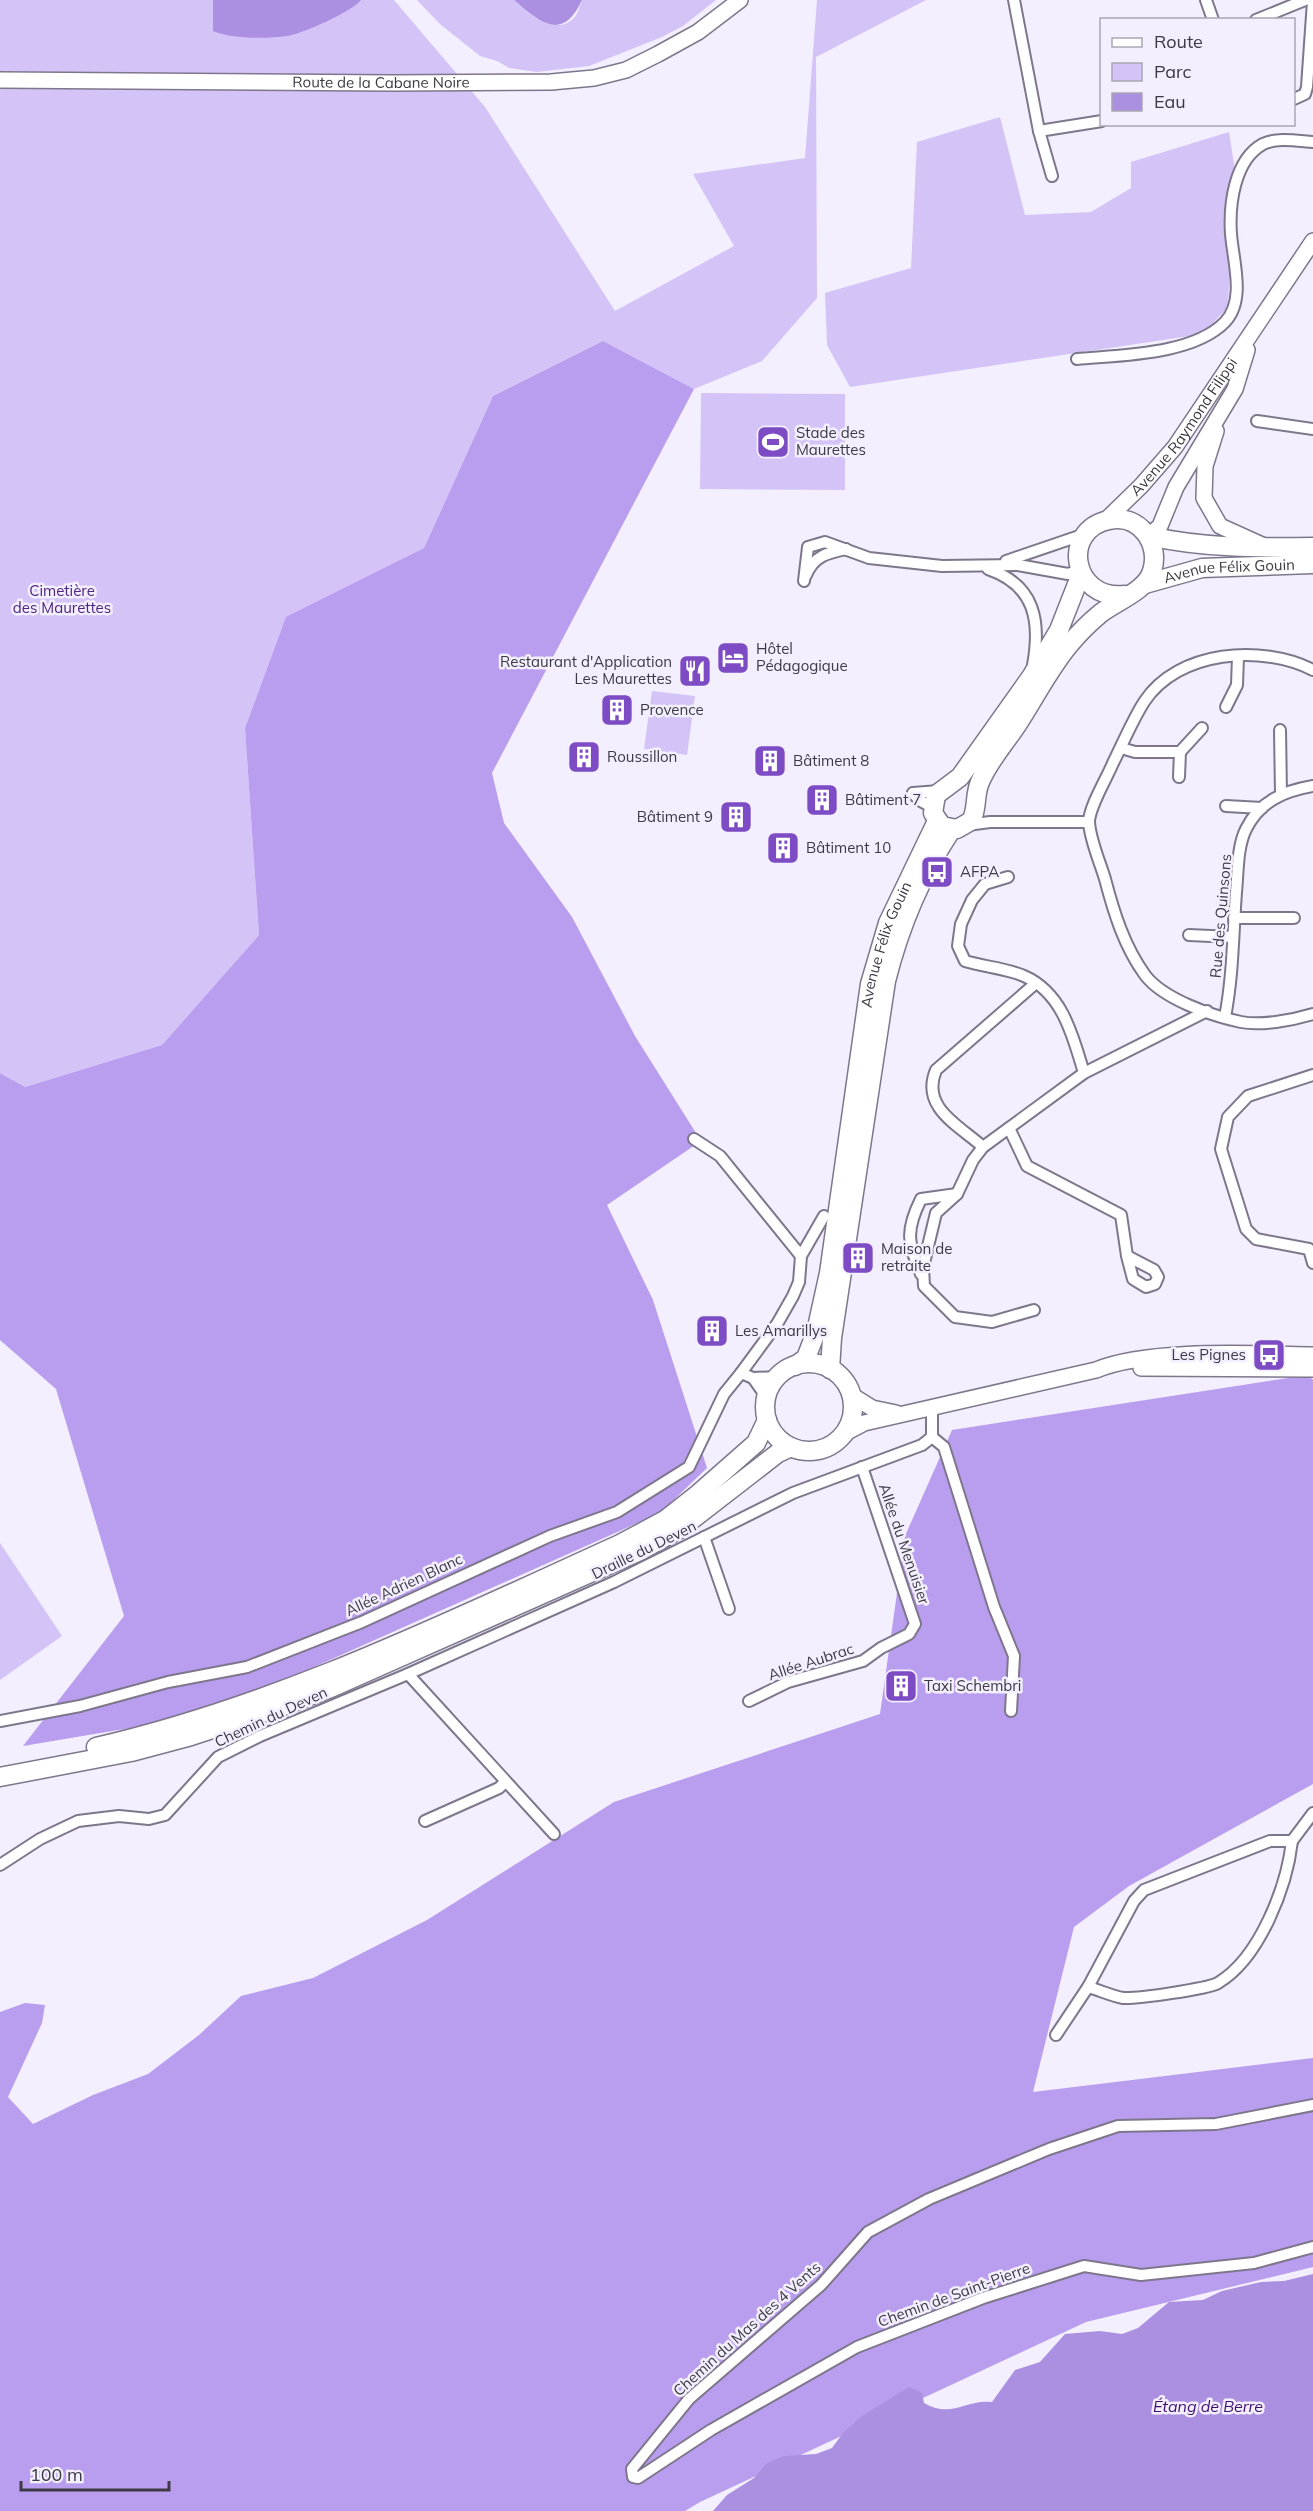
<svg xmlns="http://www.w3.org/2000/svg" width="1313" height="2511" viewBox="0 0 1313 2511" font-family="Mulish,sans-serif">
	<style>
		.green { fill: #d4c3f7 }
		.forest { fill: #b99def }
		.water { fill: #ab8fe0 }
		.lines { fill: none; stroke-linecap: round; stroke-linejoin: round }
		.street-casing { stroke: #7e778c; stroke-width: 14 }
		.secondary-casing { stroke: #7e778c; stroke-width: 18 }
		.primary-casing { stroke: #7e778c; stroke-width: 21 }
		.street { stroke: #fff; stroke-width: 10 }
		.secondary { stroke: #fff; stroke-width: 15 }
		.primary { stroke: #fff; stroke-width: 18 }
		.labels { text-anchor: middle; stroke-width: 5; stroke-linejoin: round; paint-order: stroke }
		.street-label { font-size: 15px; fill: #3d3a43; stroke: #f3effe }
		.poi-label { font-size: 15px; fill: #3d3a43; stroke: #f3effe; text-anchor: start }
		.park-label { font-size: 15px; fill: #4e2482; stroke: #f3effe }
		.water-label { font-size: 16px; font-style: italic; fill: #3f0f70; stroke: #f3effe }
	</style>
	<rect width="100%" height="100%" fill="#f3effe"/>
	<g class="green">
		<polygon points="0,0 394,0 485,107 615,311 734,246 693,174 805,158 817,0 926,0 816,57 817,298 762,361 694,389 603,341 493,396 424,548 286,618 245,728 259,935 162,1045 25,1087 0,1073"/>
		<path d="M 417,0 L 514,0 C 528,13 554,37 574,18 C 578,14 580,5 582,0 L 716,0 L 683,26 L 662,37 L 589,66 L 537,72 L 509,68 L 497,61 L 480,56 L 440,24 Z"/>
		<polygon points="1000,117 1025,215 1091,212 1131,188 1131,162 1229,132 1234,164 1228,307 1203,334 850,387 827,345 825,293 911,268 917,142"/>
		<polygon points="701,393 845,394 845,490 700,489"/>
		<polygon points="652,691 695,696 687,755 644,749"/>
		<polygon points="0,1543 62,1636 0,1680"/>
	</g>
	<g class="forest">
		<polygon points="603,341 694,389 492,773 504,823 572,917 635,1036 701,1141 607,1205 653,1300 707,1468 660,1513 276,1684 148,1725 23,1746 124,1616 56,1389 0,1340 0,1073 25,1087 162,1045 259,935 245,728 286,617 424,548 493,396"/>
		<polygon points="1308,1375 1313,1380 1313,1784 1129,1886 1074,1927 1033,2092 1313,2058 1313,2267 1086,2322 700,2502 685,2511 0,2511 0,2012 25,2003 45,2005 42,2023 8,2097 33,2124 93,2095 148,2074 199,2035 241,1996 313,1978 427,1920 614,1802 880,1714 905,1536 952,1430"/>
	</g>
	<g class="water">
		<path d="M 213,0 L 361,0 C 353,11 302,34 287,36 C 265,39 233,39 213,31 Z"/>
		<path d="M 514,0 L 582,0 C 563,42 540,23 514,0 Z"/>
		<path d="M 1313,2274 L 1313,2511 L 713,2511 L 727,2495 L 754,2478 L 767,2463 L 784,2456 L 816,2454 L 832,2448 L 843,2433 L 862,2416 L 909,2387 L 922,2393 L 924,2403 C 952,2419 965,2399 992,2402 L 1015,2370 L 1040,2362 L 1065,2334 L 1100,2331 L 1122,2334 L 1138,2328 L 1169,2302 L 1203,2300 L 1222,2291 L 1261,2282 L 1284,2281 Z"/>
	</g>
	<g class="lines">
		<g class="street-casing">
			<g id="street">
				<polyline points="1014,0 1039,131 1052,176"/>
				<polyline points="1206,0 1213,20"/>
				<polyline points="1256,20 1305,0"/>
				<polyline points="1294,99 1305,94 1307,87 1313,1"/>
				<polyline points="1039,131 1102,121"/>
				<path d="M 1077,359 C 1120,355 1193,355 1225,322 C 1246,300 1233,261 1231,234 C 1229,205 1234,160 1263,144 C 1277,137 1298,141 1313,142"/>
				<polyline points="1257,421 1313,429"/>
				<polyline points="1006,561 1085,534"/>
				<path d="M 988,569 C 1035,585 1041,621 1033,665"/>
				<path d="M 806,575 C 814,556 827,553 846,549"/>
				<polyline points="804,581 808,547 825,542 869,558 942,566 1018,565 1068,574 1080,570"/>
				<path d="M 1313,670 C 1262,644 1178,650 1144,702 C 1132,721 1123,743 1113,763 C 1107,778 1089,807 1089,822 C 1090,840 1100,862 1105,879 C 1114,913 1124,946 1145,975 C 1163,999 1212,1016 1241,1022 C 1262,1026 1293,1020 1313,1014"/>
				<polyline points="1226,707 1237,685 1238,656"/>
				<polyline points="1280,730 1281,794"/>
				<polyline points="1121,748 1135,752 1180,752 1179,777"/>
				<polyline points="1180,752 1202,728"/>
				<polyline points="913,793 939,791"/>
				<polyline points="913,793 919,800 932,807"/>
				<polyline points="1226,806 1262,808"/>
				<polyline points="967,825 990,822 1089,822"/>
				<path d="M 1008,877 L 985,884 L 972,900 L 961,924 L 958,946 L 965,961 C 984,967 1006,968 1024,976 C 1063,993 1073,1037 1084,1073"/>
				<polyline points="1234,918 1294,918"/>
				<polyline points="1189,935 1233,937"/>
				<path d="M 1225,1017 C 1233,976 1233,934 1236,892 C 1238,873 1237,847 1246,829 C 1260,801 1284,791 1313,786"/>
				<polyline points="1313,1075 1248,1096 1228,1117 1221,1149 1246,1229 1256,1239 1309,1249 1313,1263"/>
				<polyline points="1009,1128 1027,1166 1121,1215 1127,1256 1133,1279 1146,1287 1155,1284 1158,1277 1154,1270 1127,1256"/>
				<polyline points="694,1139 720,1156 801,1256"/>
				<path d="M 983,1147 C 960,1126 920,1108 936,1070 L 1036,983"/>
				<path d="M 921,1274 C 908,1243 905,1231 921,1199 L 957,1194"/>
				<polyline points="1034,1310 992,1322 955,1317 924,1286 923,1267 936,1213 957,1194 973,1160 983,1147 1084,1073 1207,1011"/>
				<polyline points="741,1373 777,1324 793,1296 799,1282 801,1256 824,1216"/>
				<polyline points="753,1378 767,1398"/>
				<polyline points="932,1437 944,1447 994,1607 1014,1656 1011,1711"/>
				<polyline points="704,1537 729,1609"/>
				<polyline points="408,1674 554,1834"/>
				<polyline points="749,1701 788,1682 863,1661 881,1648 909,1634 915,1624 862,1467"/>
				<polyline points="0,1721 80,1706 168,1682 247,1667 362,1622 550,1536 617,1512 689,1467 724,1394 741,1373 753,1378 778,1377"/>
				<polyline points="425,1821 499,1788 505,1782"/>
				<polyline points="0,1865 40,1839 78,1821 119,1816 149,1819 165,1815 218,1757 260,1736 408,1674 614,1582 793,1493 922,1445 932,1437 932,1407"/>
				<path d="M 1088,1987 C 1099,1990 1112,1996 1123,1998 C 1136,1999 1207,1989 1218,1983 C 1260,1958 1287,1886 1292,1841"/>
				<polyline points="1056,2035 1088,1987 1134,1901 1144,1890 1270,1841 1292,1841 1313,1813"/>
				<polyline points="1313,2105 1216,2124 1118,2126 1049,2149 929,2199 868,2232 821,2285 689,2399 632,2469 633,2477 638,2478 711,2430 857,2347 983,2298 1084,2266 1141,2275 1254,2263 1313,2247"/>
			</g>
		</g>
		<g class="secondary-casing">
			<g id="secondary">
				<path id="s1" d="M 0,80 L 393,83 L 551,82 L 594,78 L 626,70 L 658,54 L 698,32 L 740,0"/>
				<polyline points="1216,431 1205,466 1204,498 1220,526 1262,545"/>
				<path id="s2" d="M 1106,520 L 1141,486 L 1175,447 L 1313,241"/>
				<polyline points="1149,536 1160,526 1176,487 1235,389 1247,350"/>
				<polyline points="1141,1368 1313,1369"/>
				<polyline points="851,1395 872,1408 896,1413"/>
				<path d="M 845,1433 L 864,1423 L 1096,1370 C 1149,1348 1254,1354 1313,1355"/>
			</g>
		</g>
		<g class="primary-casing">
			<g id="primary">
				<path d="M 1149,536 C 1203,548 1257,548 1313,547"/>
				<path d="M 1081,574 L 1059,630 L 1031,677 L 960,777 L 936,795 L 933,813 L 942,826 L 957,829 L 971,821 C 978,809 974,795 980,782 C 988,762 1005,743 1017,725 C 1034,699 1049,669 1069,645 C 1078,634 1090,622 1101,613 C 1117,601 1147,590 1152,571 C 1161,544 1139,513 1109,520 C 1060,530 1072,601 1125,595"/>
				<path id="s3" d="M 1145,584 L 1202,568 L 1313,564"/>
				<circle cx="809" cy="1407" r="44"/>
				<path id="s4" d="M 795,1366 L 806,1358 L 816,1332 L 829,1273 L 870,984 L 888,923 L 937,821"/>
				<path d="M 830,1369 L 832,1338 L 886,981 C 900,925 920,877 952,829"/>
				<path d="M 96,1747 C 279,1705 450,1621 620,1544 L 665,1520 L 698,1494 L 756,1443 L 767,1420"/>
				<polyline points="0,1777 131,1752 191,1736 280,1707 333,1687 642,1550 681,1528 778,1453 791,1447"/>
			</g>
		</g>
		<use href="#street" class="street"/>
		<use href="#secondary" class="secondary"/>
		<use href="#primary" class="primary"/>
	</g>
	<defs>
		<g id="stadium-square" transform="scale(1.725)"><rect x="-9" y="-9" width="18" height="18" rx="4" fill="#7d4bc3" stroke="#f3effe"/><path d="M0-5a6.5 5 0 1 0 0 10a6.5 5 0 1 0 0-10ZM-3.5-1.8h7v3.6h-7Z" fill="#fff"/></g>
		<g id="hotel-square" transform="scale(1.725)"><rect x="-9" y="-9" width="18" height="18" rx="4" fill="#7d4bc3" stroke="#f3effe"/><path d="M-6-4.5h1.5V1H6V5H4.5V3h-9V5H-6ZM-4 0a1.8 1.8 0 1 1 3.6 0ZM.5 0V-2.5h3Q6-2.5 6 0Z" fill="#fff"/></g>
		<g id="restaurant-square" transform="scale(1.725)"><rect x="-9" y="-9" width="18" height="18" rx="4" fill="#7d4bc3" stroke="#f3effe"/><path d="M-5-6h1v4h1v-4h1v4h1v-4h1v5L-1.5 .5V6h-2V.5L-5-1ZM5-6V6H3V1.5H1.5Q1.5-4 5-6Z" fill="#fff"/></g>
		<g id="building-square" transform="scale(1.725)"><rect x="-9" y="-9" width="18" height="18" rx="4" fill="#7d4bc3" stroke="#f3effe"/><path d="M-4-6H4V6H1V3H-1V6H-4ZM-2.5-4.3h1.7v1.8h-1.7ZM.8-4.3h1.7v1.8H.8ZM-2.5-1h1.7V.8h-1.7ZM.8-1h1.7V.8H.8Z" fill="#fff"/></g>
		<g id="bus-square" transform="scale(1.725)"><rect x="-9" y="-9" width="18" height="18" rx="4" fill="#7d4bc3" stroke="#f3effe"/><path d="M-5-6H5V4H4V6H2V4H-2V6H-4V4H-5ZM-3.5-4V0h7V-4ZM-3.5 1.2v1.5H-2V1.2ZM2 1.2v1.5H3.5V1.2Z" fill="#fff"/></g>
	</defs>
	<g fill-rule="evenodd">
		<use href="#stadium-square" x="773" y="442"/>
		<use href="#hotel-square" x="733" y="658"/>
		<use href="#restaurant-square" x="695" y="671"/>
		<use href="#building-square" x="617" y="710"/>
		<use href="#building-square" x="584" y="757"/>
		<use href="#building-square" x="770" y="761"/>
		<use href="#building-square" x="822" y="800"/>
		<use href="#building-square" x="736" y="817"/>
		<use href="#building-square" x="783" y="848"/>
		<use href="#bus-square" x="937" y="872"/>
		<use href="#building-square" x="858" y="1258"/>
		<use href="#building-square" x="712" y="1331"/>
		<use href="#bus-square" x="1269" y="1355"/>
		<use href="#building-square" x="901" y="1686"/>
	</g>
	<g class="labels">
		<g class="street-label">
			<text dy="5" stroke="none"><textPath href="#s1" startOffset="381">Route de la Cabane Noire</textPath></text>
			<text dy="5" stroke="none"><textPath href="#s2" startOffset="122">Avenue Raymond Filippi</textPath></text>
			<text dy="5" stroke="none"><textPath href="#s3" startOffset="86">Avenue Félix Gouin</textPath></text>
			<text transform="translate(1221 916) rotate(-85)" y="5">Rue des Quinsons</text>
			<text dy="5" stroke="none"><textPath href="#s4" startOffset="436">Avenue Félix Gouin</textPath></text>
			<text transform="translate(904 1544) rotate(71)" y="5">Allée du Menuisier</text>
			<text transform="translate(644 1550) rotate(-26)" y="5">Draille du Deven</text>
			<text transform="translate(404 1585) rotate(-25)" y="5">Allée Adrien Blanc</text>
			<text transform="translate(811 1662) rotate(-18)" y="5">Allée Aubrac</text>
			<text transform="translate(271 1717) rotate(-25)" y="5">Chemin du Deven</text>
			<text transform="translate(954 2295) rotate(-20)" y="5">Chemin de Saint-Pierre</text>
			<text transform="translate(747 2329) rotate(-42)" y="5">Chemin du Mas des 4 Vents</text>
		</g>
		<g class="poi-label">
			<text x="796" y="438">Stade des<tspan x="796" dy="17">Maurettes</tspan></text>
			<text x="756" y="654">Hôtel<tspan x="756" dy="17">Pédagogique</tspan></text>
			<text x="672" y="667" text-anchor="end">Restaurant d'Application<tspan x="672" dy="17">Les Maurettes</tspan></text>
			<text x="640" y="715">Provence</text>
			<text x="607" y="762">Roussillon</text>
			<text x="793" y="766">Bâtiment 8</text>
			<text x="845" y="805">Bâtiment 7</text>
			<text x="713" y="822" text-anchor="end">Bâtiment 9</text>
			<text x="806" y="853">Bâtiment 10</text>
			<text x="960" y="877">AFPA</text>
			<text x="881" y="1254">Maison de<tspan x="881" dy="17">retraite</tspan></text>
			<text x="735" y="1336">Les Amarillys</text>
			<text x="1246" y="1360" text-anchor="end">Les Pignes</text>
			<text x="924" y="1691">Taxi Schembri</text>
		</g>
		<g class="park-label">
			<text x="62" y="596">Cimetière<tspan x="62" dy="17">des Maurettes</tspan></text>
		</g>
		<g class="water-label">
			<text x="1208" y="2412">Étang de Berre</text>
		</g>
	</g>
	<rect x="1100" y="18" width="195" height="108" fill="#f3effe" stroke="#aaa7b3" stroke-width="1.5"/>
	<rect x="1112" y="38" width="30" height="9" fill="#ffffff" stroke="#aaa7b3" stroke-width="1.5"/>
	<text x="1154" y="48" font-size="18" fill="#3d3a43">Route</text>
	<rect x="1112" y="63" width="30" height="18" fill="#d4c3f7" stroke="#aaa7b3" stroke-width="1.5"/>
	<text x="1154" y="78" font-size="18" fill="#3d3a43">Parc</text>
	<rect x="1112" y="93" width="30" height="18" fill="#ab8fe0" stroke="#aaa7b3" stroke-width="1.5"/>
	<text x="1154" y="108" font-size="18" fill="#3d3a43">Eau</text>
	<path d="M21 2481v9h148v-9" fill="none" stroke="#3d3a43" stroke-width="3"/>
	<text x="30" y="2481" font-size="18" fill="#3d3a43" stroke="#f3effe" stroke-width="4.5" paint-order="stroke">100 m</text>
</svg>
